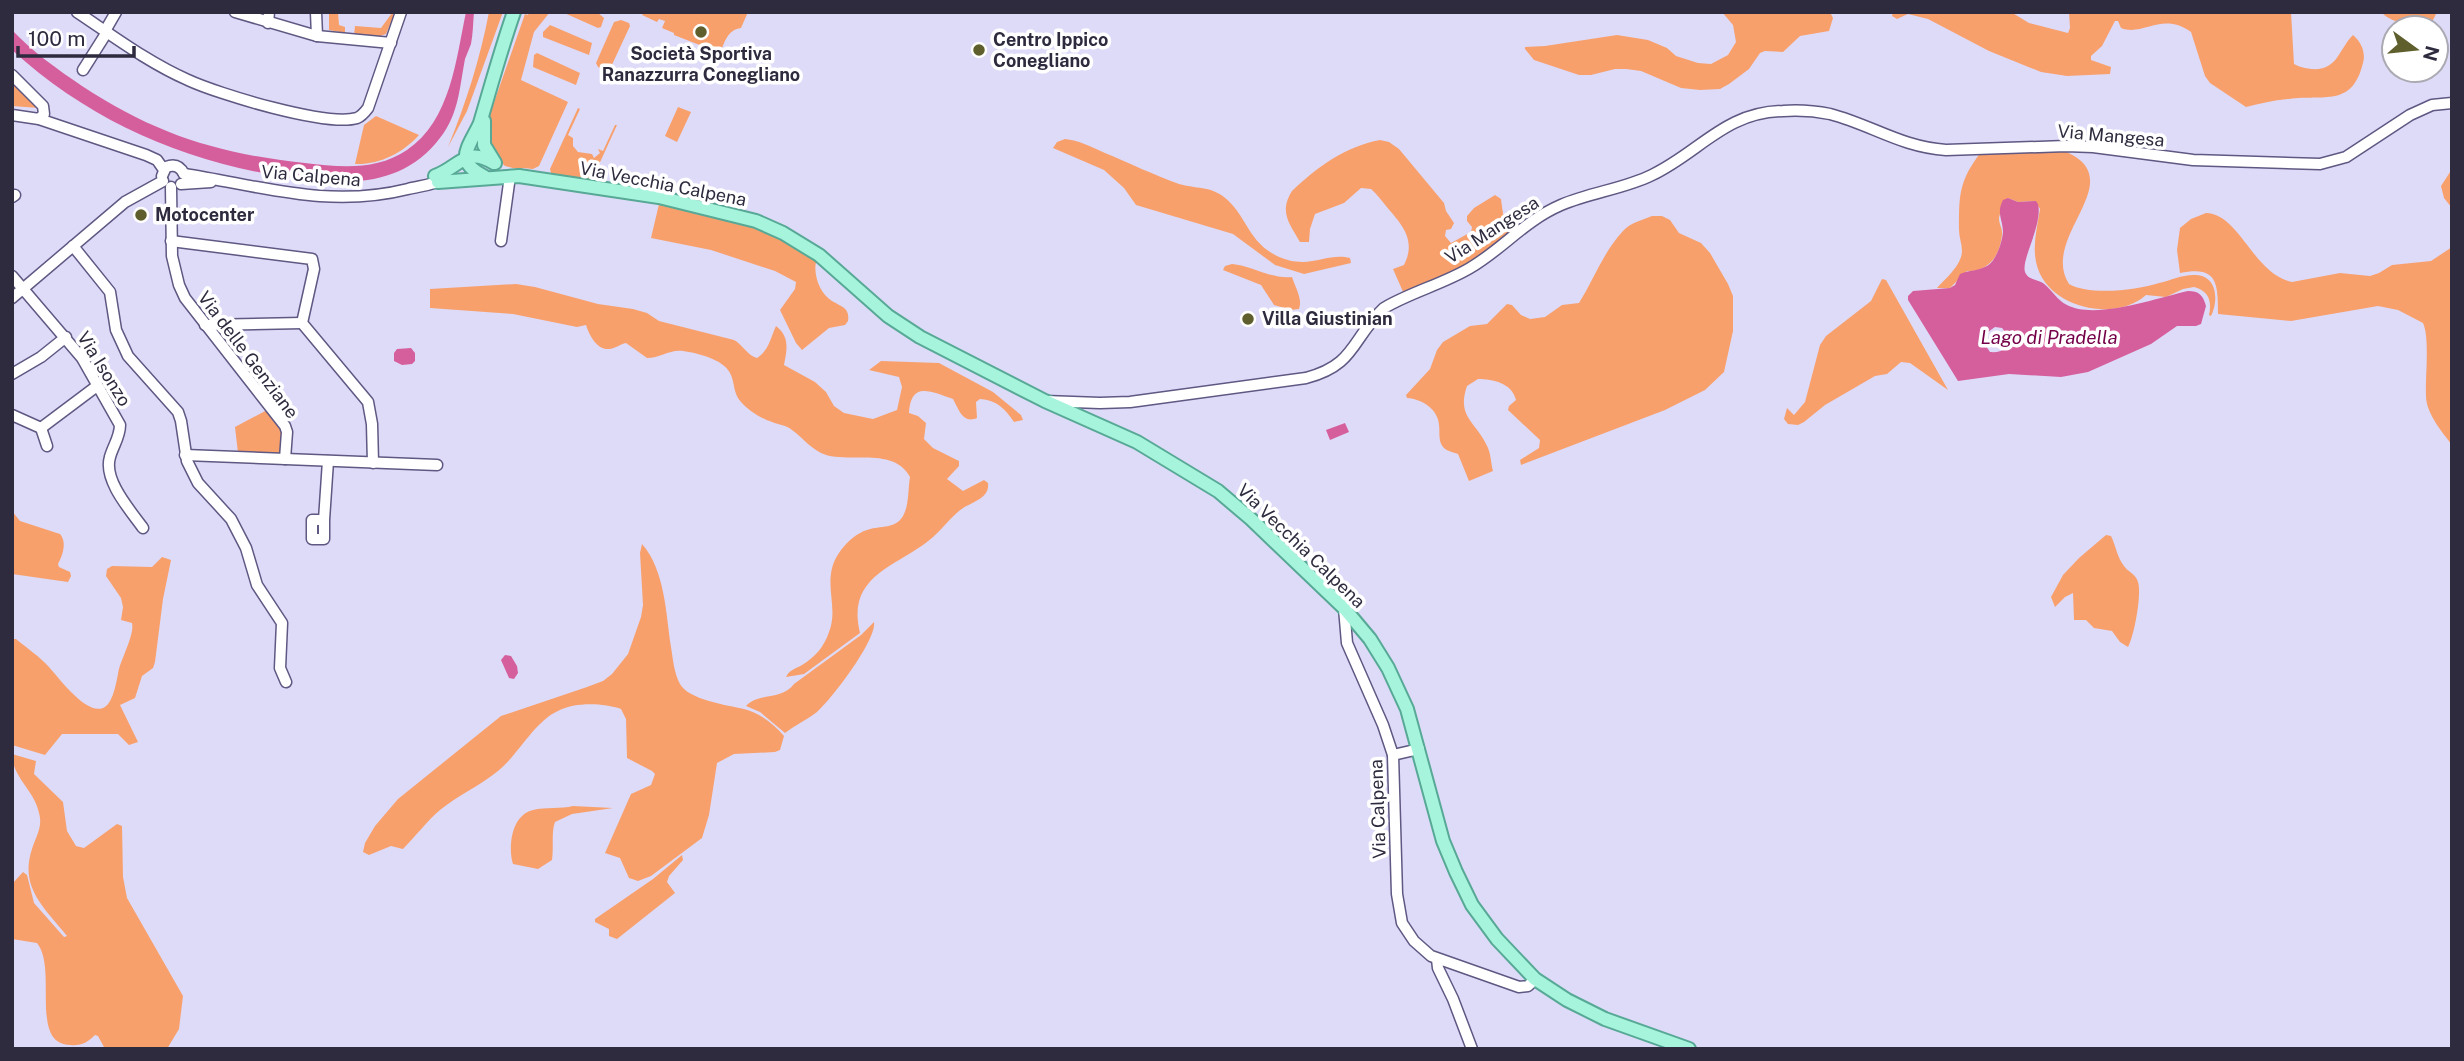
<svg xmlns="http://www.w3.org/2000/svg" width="2464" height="1061" viewBox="0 0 2464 1061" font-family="'Public Sans',sans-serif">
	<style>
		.green { fill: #f8a06c }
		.water { fill: #d55f9c; fill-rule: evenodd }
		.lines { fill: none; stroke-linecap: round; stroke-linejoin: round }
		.minor-casing { stroke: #5e5882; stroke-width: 13 }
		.major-casing { stroke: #57a996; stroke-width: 16 }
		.minor { stroke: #fff; stroke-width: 10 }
		.major { stroke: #a7f4dd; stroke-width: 12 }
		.poi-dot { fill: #5e5f2d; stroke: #fff; stroke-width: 2.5 }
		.labels { text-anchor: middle; stroke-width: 7; stroke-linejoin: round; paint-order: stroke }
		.poi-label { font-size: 18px; font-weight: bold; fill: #2e2b3e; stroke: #fff; text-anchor: start }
		.street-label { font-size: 18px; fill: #2e2b3e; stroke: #fff }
		.water-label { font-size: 19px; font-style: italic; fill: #740049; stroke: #fff }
	</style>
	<rect width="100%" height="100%" fill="#dedbf9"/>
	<g class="green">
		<polygon points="329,12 338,12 339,25 345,27 345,34 340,35 340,32 329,30"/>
		<path d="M 489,12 L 503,12 L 467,111 L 448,147 C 466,103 480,59 489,12 Z"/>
		<polygon points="529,12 550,12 534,32 521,80 568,102 539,166 533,169 523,168 521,170 505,166 493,155 485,128 525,14 528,15"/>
		<polygon points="562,12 597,12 604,18 601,27 598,28"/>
		<path d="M 644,12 L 748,12 L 741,28 C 727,30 725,42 720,53 L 674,35 L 674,33 L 662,28 L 665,21 L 659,19 L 657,22 L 642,15 Z"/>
		<polygon points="1722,12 1830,12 1833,18 1829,31 1800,36 1783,52 1765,51 1760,53 1749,69 1729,84 1720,89 1700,90 1681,88 1641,71 1626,69 1615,69 1591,75 1579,75 1534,60 1525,49 1525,47 1545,46 1617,35 1648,40 1667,48 1676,56 1698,63 1711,64 1728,55 1736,42 1733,25"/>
		<path d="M 1893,12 L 2011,12 L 2029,23 L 2068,33 L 2070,28 L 2069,12 L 2291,12 L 2294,64 C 2300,67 2304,68 2311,69 C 2338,71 2338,50 2353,35 C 2361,42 2366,52 2363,63 C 2352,108 2324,94 2289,99 C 2274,100 2260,104 2246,107 L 2210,83 L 2205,76 L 2191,32 C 2162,11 2143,37 2121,28 L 2118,21 L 2115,21 L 2102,46 L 2091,56 L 2091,60 L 2111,67 L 2110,74 L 2067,76 L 2041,72 L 1989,51 L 1928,19 L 1908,14 L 1897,19 L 1892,16 Z"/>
		<path d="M 2381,12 L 2437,12 L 2432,22 C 2418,28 2392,24 2381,12 Z"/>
		<polygon points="392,13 394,15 386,34 377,37 354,35 355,26 381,28"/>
		<polygon points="621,20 629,23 630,26 610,69 607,71 598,67 596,63 614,22"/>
		<polygon points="550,25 592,43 589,55 543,37 543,32"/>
		<polygon points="537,53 580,73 576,85 533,67 534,55"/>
		<polygon points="12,78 39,108 12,106"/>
		<polygon points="678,107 691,112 677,142 665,136"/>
		<polygon points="578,108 580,109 568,135 573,138 573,146 578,152 592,154 594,158 600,153 598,149 603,151 615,125 617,125 591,182 556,176 551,173 550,169"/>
		<path d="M 376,116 L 419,135 C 403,153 379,165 355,164 L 364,125 Z"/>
		<path d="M 1065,139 C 1078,140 1092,147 1105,153 C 1129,163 1154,175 1179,184 C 1196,189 1210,186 1224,197 C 1247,215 1247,241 1277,256 C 1309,271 1326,252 1350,258 L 1351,263 L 1304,274 L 1275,265 L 1233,234 L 1136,205 L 1124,188 L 1104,170 L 1053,148 L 1057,142 Z"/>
		<path d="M 1380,140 L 1389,142 L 1399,149 L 1444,203 L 1446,211 L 1454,223 L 1451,229 L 1446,230 L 1445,236 L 1451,243 L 1471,232 L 1472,227 L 1467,221 L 1467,216 L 1474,208 L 1495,195 L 1501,199 L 1503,214 L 1506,215 L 1524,205 L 1517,226 L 1495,247 L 1473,262 L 1404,294 L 1393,269 L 1404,265 C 1417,239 1401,224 1386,206 C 1381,200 1377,194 1371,189 L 1361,188 L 1344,203 L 1315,214 L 1310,229 L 1309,242 L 1300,242 C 1289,223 1279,212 1292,191 C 1317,167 1346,146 1380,140 Z"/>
		<path d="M 2059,149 C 2138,177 2038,235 2069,284 C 2090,296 2137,290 2159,283 C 2172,280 2183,274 2196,275 C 2217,276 2219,300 2211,316 L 2209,315 C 2212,301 2209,291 2194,287 L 2183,289 L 2166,297 L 2146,295 C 2116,322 2052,309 2038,269 C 2031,249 2037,229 2040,209 L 2035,201 L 2018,202 L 2008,198 C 2006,203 1999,213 1999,219 C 1999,224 2003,229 2002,235 C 2000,255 1989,272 1967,271 L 1950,288 L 1937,288 C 1945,279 1957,269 1961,257 C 1964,248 1959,239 1959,230 C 1959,194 1959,181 1981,152 Z"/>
		<polygon points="2452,169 2452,208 2444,198 2441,186"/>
		<path d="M 659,204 L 755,226 L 781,237 L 817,259 C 812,272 819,293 832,301 C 842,307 850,308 848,321 L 845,325 L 829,328 L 802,350 L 796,343 L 780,310 L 795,289 L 796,282 L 775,271 L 711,250 L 651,238 Z"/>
		<path d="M 2206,213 C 2240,214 2253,274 2292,282 L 2340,273 L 2370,276 L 2379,273 L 2392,265 L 2431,261 L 2452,247 L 2452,445 C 2442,432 2426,413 2426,396 C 2425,378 2430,338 2423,323 L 2398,310 L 2378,306 L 2291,321 L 2218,314 C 2218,284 2218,265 2180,273 L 2177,250 L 2180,228 L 2191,219 Z"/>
		<path d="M 1652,216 L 1662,216 L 1670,220 L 1679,233 L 1701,243 L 1710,253 L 1728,284 L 1733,296 L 1733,331 L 1724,372 L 1705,390 L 1665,410 L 1521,465 L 1520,460 L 1539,448 L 1540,440 L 1508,410 L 1509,406 L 1516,400 C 1512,383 1493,379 1478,379 L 1467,386 C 1456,418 1477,422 1488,448 C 1491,455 1491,464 1493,471 L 1469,481 L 1458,454 C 1453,452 1446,451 1443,447 C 1438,441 1440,432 1439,425 C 1438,409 1422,399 1407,398 L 1406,395 L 1430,369 L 1437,350 L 1443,342 L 1470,326 L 1487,324 L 1507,304 L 1512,305 L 1521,315 L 1530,319 L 1545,317 L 1562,305 L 1579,303 C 1594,279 1604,251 1623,231 C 1630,223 1642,220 1652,216 Z"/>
		<path d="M 1232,264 C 1253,266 1270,279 1292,277 C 1295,287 1303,299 1299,309 L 1291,310 L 1274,305 L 1261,285 L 1223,270 L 1225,266 Z"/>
		<polygon points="1882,279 1886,280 1948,390 1910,363 1901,362 1887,374 1875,376 1825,405 1804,422 1798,425 1788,424 1784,419 1787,408 1794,415 1805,402 1820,345 1826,336 1871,301"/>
		<path d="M 516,284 L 535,287 L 598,304 L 633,309 L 647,313 L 659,321 L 734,340 C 742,344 748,356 757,358 C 769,350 770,339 776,326 C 790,337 787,349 784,365 L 815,382 L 826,392 L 834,406 L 844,413 L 873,419 L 897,410 L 902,387 L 899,377 L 869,370 L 881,361 L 939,363 L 993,392 L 1021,415 L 1023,420 L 1014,422 C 1005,409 997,400 980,399 L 976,402 L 977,418 C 963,424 959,410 953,399 C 930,391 911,381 909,413 L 918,416 L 926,423 L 924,439 L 933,448 L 959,461 L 959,466 L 947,479 L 963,491 L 984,480 L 988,483 C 990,500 969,502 959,511 C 946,522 938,535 923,545 C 888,569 847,580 860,633 L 804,674 L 786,677 C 789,670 795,669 802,665 C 815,657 824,647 829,632 C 840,604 819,579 841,550 C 848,541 857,533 867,530 C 880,525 897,530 904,514 C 909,504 908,488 910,477 C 893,445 846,465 821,453 C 809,447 802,437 792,430 C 786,425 779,425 772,422 C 762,419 749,411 741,402 C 733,394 735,382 730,373 C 723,359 697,353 683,351 C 670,349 660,358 647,358 L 626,343 C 621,344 614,349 609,349 C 597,350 589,335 586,325 L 577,327 L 513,314 L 430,308 L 430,289 Z"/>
		<polygon points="267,410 283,431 282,454 238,453 235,427"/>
		<path d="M 12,511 L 20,521 L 60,534 C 67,542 63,555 58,564 L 59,567 L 70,572 L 71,576 L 68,582 L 12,574 Z"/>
		<path d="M 2106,535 L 2111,536 C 2116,546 2117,557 2124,566 C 2128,572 2136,574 2138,582 C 2142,594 2134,637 2128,647 L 2120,642 L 2112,631 L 2094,628 L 2086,620 L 2074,620 L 2073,593 L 2065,597 L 2055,607 L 2051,597 L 2063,575 L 2079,558 Z"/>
		<path d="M 642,544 C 665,570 666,614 671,647 C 673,659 674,673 680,684 C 689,700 727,705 744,709 C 758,712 774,724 784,736 L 780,750 L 775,752 L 734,754 L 717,763 L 709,815 L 702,838 L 651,876 L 638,881 L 629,878 L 620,858 L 605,853 L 631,794 L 651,785 L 655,774 L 652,771 L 627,758 L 626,719 L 621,709 C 603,703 575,702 558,711 C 535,721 518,755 498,771 C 480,786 458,795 440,810 C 426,822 416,836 403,849 L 391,846 L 369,855 L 363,852 L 365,843 L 375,826 L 398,799 L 501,716 L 587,687 L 603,681 L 612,674 L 628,654 L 641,617 L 643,605 L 640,553 Z"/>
		<path d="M 162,557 L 171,560 L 163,599 L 155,662 L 153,668 L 142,676 L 135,698 L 120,705 L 138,742 L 129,745 L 118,734 L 62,734 L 45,755 L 12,745 L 12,639 L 16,639 C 27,648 40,657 49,667 C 59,678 86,715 103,708 C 113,704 116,683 118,674 C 120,660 135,635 132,623 L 121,620 L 123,607 L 121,598 L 106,576 L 107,569 L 112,566 L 152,567 Z"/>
		<path d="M 874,622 C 877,640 831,700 817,712 C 807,720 795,725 785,733 L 760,712 L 746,706 C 759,692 781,701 794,684 L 861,635 Z"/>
		<path d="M 12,754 L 36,761 L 34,774 L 63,802 L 67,831 L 76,846 L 84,848 L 117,824 L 122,826 L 123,877 L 127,898 L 183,996 L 179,1029 L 167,1049 L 105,1049 L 98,1036 L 95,1035 C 87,1043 81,1046 70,1045 C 29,1044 58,969 37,943 L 12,939 L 12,884 L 23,872 L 27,875 L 34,903 L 64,937 L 67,936 C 45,908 19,888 32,849 C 36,836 43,827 39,813 C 35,791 12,777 12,754 Z"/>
		<path d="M 573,806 L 613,808 L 572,814 L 555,822 C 551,832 554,848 552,860 L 538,869 L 513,864 C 508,847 511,815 533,810 C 545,807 561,809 573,806 Z"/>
		<polygon points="682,855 683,860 669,876 667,882 675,893 617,939 609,936 609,929 595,922 595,919 653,879"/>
	</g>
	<g class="water">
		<path d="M 466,12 L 474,12 C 473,23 473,34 471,44 C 469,49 467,54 465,59 C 459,90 459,117 436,143 C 398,187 346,185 294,178 C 188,164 91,122 12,50 L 12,30 C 33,52 57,69 82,86 C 155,134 219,154 305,163 C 340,167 376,171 407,150 C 451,120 456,59 466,12 Z"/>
		<path d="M 2008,198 L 2018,202 L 2036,201 L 2038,204 C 2043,225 2021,259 2025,272 C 2028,280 2037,279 2043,283 C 2052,290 2057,300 2067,305 C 2095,320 2157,298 2188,291 C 2199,291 2203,295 2206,306 L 2201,324 L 2196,326 L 2177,326 L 2151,344 L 2088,372 L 2061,377 L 2009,374 L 1958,381 L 1908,300 L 1908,296 L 1913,291 L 1950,288 L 1955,285 L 1960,274 C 1969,270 1978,271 1987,266 C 1996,261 2002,243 2003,232 C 2003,220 1996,213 2003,200 ZM 1995,327 L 2002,328 L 2010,338 C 2010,349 2001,353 1990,352 L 1982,340 L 1985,334 Z"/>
		<polygon points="411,348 415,353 415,361 412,364 402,365 394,361 394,353 397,349"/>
		<polygon points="1345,423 1349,432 1330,440 1326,430"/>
		<polygon points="505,655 511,656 517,666 518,673 514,679 509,678 501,660"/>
	</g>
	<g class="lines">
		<g class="minor-casing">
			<g id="minor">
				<path d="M 77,12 C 113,36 149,63 188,80 C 218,94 327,127 357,118 C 362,116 365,112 368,108 L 401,12"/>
				<polyline points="235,12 317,36 391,43"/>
				<polyline points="316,12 317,36"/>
				<polyline points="268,23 269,12"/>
				<polyline points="105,31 116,12"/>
				<polyline points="83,70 107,32"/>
				<polyline points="12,75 43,106 44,114 39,119"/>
				<polyline points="12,115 39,119 146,155 157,160 164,170"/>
				<path d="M 184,174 C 262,186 328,209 408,189 C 420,186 433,185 444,179"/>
				<path d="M 162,176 L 166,167 C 174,164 180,166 184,174"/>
				<polyline points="181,184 211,182"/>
				<polyline points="171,187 172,256 179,285 185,298 285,426 287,432 285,459"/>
				<polyline points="12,197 15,195"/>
				<polyline points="171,241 312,259 314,269 302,323 368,402 372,424 373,463"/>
				<polyline points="501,241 510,176"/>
				<polyline points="73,246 110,292 116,330 128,356 178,412 181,421 187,461 198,483 231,519 246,548 257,585 282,623 280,668 286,682"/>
				<path d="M 12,276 L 82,358 L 120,425 C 120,437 113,446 110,457 C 103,480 130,510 143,528"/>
				<polyline points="12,298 125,202 163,181"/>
				<polyline points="205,325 302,323"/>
				<polyline points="12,374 41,357 66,337"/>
				<path d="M 1045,401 L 1100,403 L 1130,402 L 1306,378 C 1356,365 1351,339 1384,308 C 1411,292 1443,284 1470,268 C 1504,248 1524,221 1561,205 C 1591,192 1624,189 1652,175 C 1700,152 1725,112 1783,111 C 1798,110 1815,111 1830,114 C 1872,125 1901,147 1946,150 L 2066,146 L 2093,147 L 2193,160 L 2320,164 L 2346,157 L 2410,115 L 2432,105 L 2452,103"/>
				<polyline points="12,415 41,428 47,446"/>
				<polyline points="41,428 97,386"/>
				<polyline points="185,455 437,465"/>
				<polyline points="324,520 324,539 312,539 312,520 324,520 328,461"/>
				<polyline points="1344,608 1347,643 1383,725 1393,755 1397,894 1402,923 1414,941 1431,956 1519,987 1528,986 1535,979"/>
				<polyline points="1393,755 1419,749"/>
				<polyline points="1437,959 1438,968 1453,999 1472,1049"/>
			</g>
		</g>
		<g class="major-casing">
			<g id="major">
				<polyline points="484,121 484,145 495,163"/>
				<path d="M 435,176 C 460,167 465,146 494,163"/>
				<path d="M 485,177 C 478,173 468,168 466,159 C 464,149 476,133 480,123 C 491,86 501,49 514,12"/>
				<polyline points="438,182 519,176 659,197 756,221 783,233 819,255 888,316 920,337 1045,401 1137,442 1218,491 1251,519 1344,608 1370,639 1388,668 1407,709 1443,841 1456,872 1472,905 1497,939 1535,979 1567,1000 1605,1019 1689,1049"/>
			</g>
		</g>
		<use href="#minor" class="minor"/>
		<use href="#major" class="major"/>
	</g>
	<g class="poi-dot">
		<circle cx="701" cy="32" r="7"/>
		<circle cx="979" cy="50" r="7"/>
		<circle cx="141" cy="215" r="7"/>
		<circle cx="1248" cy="319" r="7"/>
	</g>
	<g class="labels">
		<g class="poi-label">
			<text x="993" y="46">Centro Ippico<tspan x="993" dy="21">Conegliano</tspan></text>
			<text x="701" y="60" text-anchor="middle">Società Sportiva<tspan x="701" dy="21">Ranazzurra Conegliano</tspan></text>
			<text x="155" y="221">Motocenter</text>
			<text x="1262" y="325">Villa Giustinian</text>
		</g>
		<g class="street-label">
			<text transform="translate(2111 136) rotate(5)" y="6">Via Mangesa</text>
			<text transform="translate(311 176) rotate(5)" y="6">Via Calpena</text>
			<text transform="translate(663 184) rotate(11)" y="6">Via Vecchia Calpena</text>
			<text transform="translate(1492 230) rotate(-33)" y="6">Via Mangesa</text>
			<text transform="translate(248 355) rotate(53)" y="6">Via delle Genziane</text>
			<text transform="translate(104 369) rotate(58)" y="6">Via Isonzo</text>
			<text transform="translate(1301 546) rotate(44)" y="6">Via Vecchia Calpena</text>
			<text transform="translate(1378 809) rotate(-92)" y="6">Via Calpena</text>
		</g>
		<g class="water-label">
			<text x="2049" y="344">Lago di Pradella</text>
		</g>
	</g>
	<rect width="2464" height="1061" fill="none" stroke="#2e2b3e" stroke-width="28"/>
	<g transform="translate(2415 49) rotate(105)"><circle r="33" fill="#ffffff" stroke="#abaab2" stroke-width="2"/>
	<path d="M0-5L12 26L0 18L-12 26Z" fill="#5e5f2d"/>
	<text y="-10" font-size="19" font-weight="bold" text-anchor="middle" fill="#2e2b3e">N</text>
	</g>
	<path d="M18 46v10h116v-10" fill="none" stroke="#2e2b3e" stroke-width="3.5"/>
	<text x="28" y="46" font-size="21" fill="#2e2b3e" stroke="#ffffff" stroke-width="5" paint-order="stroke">100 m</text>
</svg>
